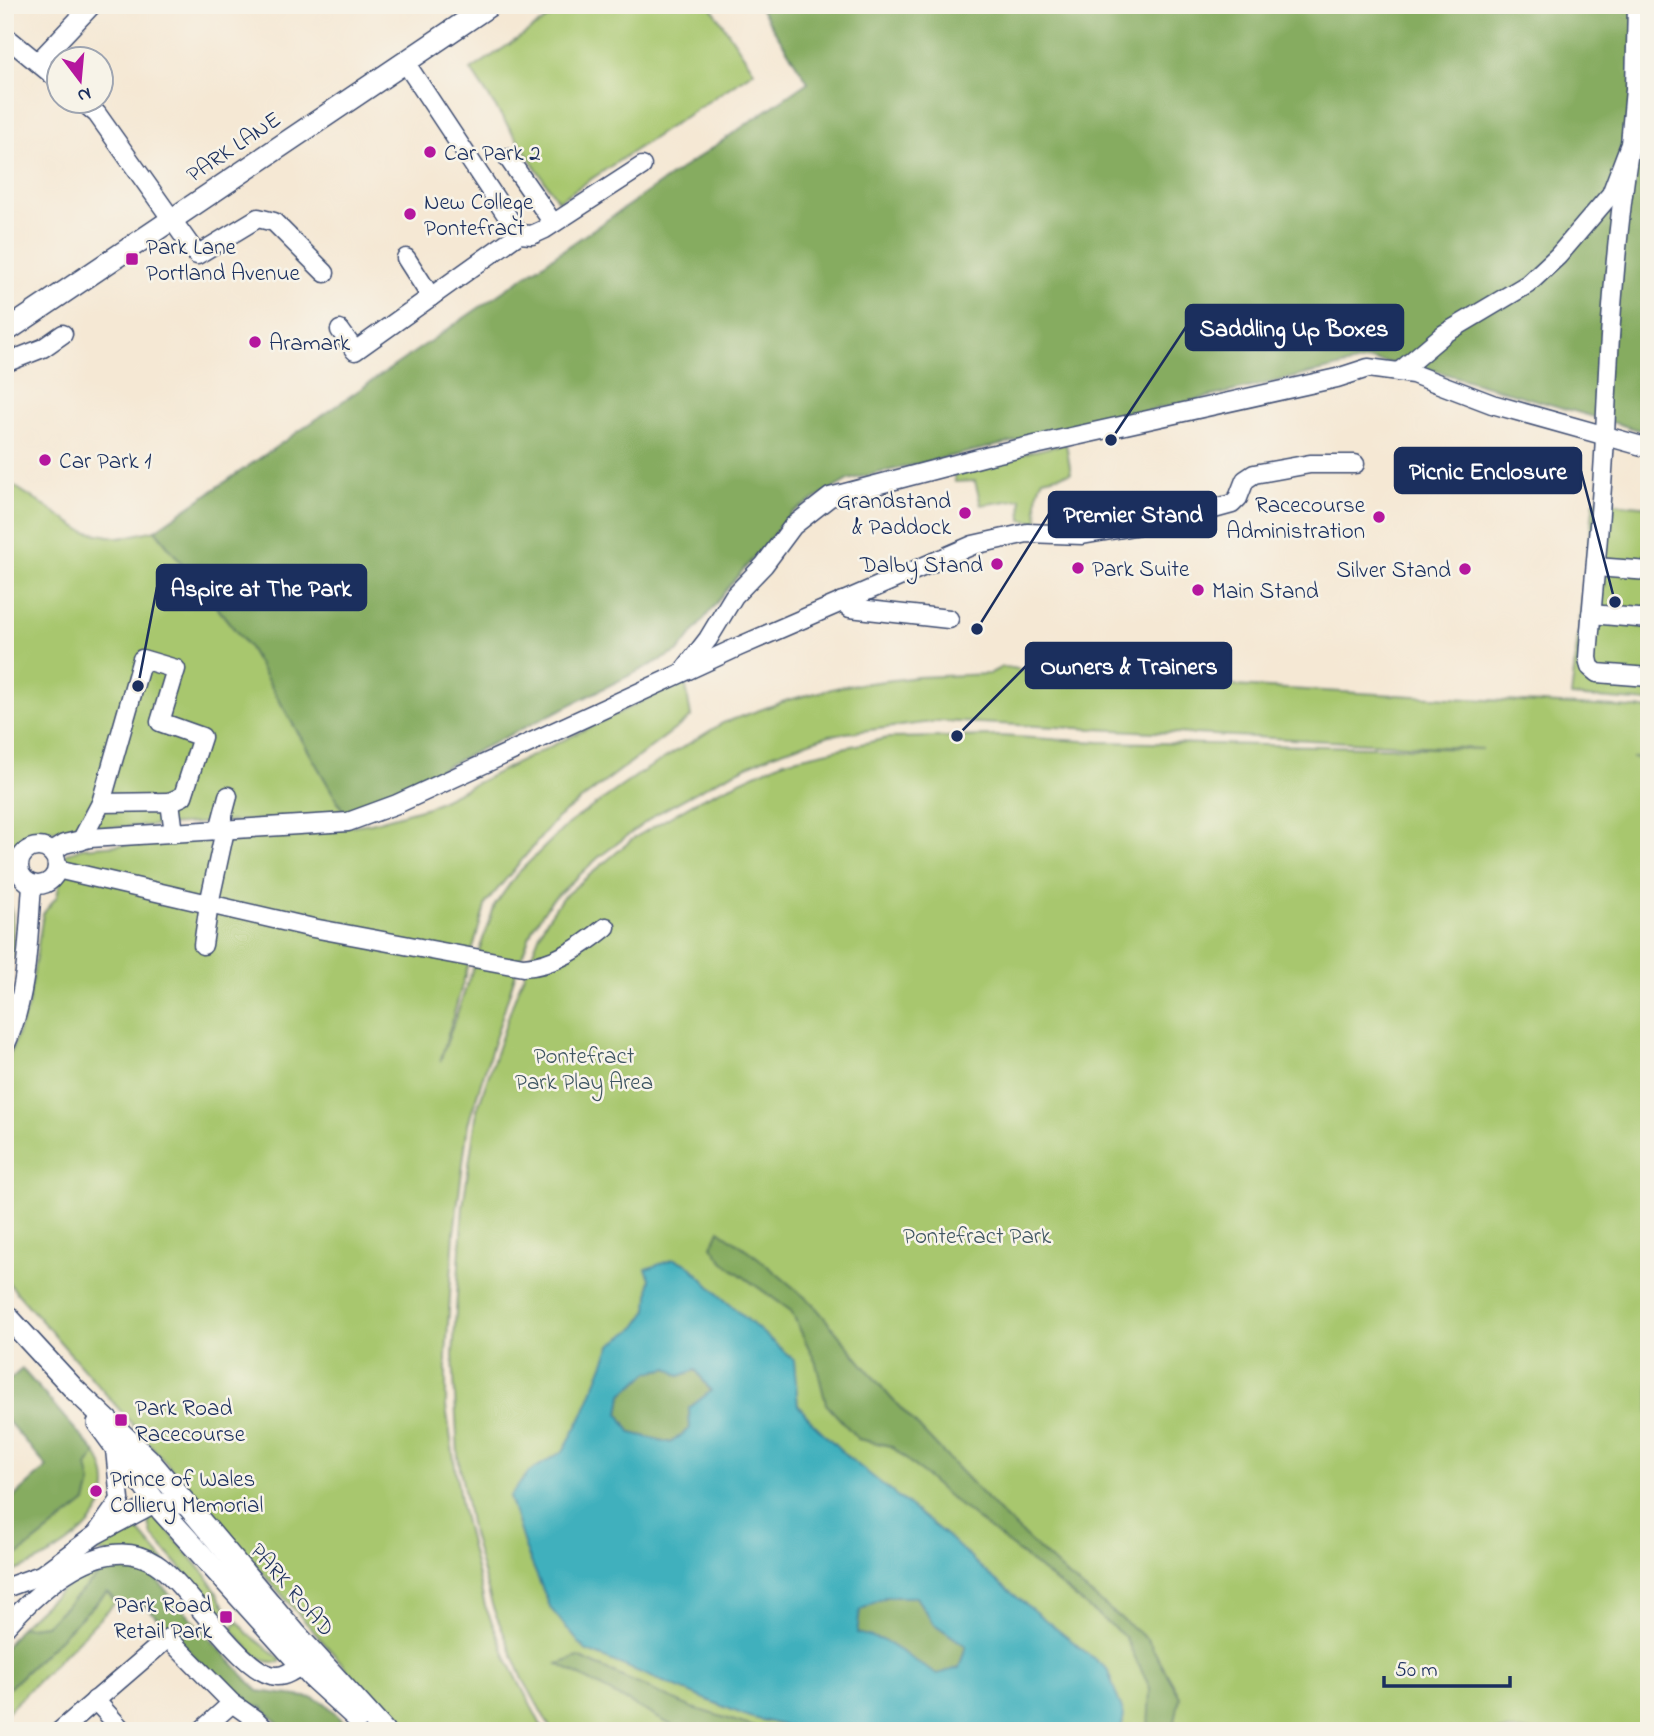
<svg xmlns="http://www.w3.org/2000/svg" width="1654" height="1736" viewBox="0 0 1654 1736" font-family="'Indie Flower',sans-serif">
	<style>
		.green { fill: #a8c76e; stroke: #627b66; stroke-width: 2 }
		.forest { fill: #86ac61; stroke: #506e60; stroke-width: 2 }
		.water { fill: #41b0bd; stroke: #2e708e; stroke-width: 2; fill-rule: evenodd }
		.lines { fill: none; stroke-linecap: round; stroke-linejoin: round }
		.minor-casing { stroke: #3c4b70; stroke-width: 21 }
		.major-casing { stroke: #3c4b70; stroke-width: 24 }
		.minor { stroke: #fff; stroke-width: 18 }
		.major { stroke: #fff; stroke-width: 21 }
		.poi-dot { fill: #b5179e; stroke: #f7f3e8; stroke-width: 2.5 }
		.labels { text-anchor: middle; stroke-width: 5; stroke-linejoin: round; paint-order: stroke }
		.street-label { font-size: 23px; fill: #1b2f5e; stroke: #f7f3e8 }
		.poi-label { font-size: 23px; fill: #1b2f5e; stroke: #f7f3e8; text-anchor: start }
		.park-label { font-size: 23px; fill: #3e5562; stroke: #f7f3e8 }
		.leader { fill: none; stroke: #1b2f5e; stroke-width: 2.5 }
		.callout-dot { fill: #1b2f5e; stroke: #f7f3e8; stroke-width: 2.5 }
		.callout { fill: #1b2f5e; stroke: #1b2f5e; stroke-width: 2.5 }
		.callout-label { font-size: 24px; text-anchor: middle; font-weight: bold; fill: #fff }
	</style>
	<rect width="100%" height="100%" fill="#f7f3e8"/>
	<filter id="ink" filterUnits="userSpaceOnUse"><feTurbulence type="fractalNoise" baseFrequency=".0143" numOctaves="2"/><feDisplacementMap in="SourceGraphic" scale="14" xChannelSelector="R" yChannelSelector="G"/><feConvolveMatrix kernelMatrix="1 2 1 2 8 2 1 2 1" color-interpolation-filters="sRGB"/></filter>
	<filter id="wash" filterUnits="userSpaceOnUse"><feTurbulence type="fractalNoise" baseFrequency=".00686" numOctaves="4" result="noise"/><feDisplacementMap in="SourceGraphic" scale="28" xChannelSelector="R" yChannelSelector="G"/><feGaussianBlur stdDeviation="1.57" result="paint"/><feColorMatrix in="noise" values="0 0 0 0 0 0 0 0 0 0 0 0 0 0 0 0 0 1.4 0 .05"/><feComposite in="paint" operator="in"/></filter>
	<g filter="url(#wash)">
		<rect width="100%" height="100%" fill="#f5e8d4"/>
		<g class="green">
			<polygon points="568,5 710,5 754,71 558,201 471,70"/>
			<path d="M 1066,444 L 1071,473 L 1043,479 C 1035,492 1037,507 1038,522 L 1022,520 L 1021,499 L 981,505 L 975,481 L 955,482 L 954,474 L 960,467 Z"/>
			<polygon points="5,480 83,531 120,538 155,530 248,646 346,816 40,831 5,853"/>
			<polygon points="1594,501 1649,507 1649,702 1571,696"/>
			<path d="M 1002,667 C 1020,668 1036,673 1054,676 L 1649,709 L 1649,758 L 1632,758 L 1649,759 L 1649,1731 L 552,1731 L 523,1679 L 493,1608 L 472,1534 L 458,1457 L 453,1355 L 463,1206 L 477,1110 L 514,1000 L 543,926 L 562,898 L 634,838 L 701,799 L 784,761 L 888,738 L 999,736 L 1099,742 L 1483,749 L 940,721 L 830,735 L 773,754 L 720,779 L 658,813 L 599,857 L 551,901 L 533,927 L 516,972 L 468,1124 L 454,1233 L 446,1356 L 446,1407 L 461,1506 L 485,1606 L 508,1661 L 544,1731 L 401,1731 L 5,1279 L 5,1068 L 28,1006 L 43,914 L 57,896 L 66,854 L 81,848 L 337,828 L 371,823 L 428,807 L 685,680 L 691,717 L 557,818 L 486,903 L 440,1062 L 495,905 L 517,874 L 568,824 L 642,772 L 723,723 L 788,700 L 844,686 L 918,677 L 989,674 Z"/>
			<polygon points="5,892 12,915 13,954 6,980 10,995 5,1007"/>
			<path d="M 96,1453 C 134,1515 54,1557 5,1575 L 5,1565 L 86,1502 L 91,1483 L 86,1466 Z"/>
			<polygon points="153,1513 206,1575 226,1608 220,1613 152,1535 147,1516"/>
			<polygon points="132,1523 166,1563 91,1551 91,1549"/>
			<path d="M 107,1567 L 46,1625 L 20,1628 C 46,1602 72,1578 107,1567 Z"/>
			<polygon points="107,1592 116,1602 5,1714 5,1692"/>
			<path d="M 238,1621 L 248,1634 L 281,1659 L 280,1662 C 257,1665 245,1644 231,1628 Z"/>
		</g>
		<g class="forest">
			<polygon points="758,5 1649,5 1649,433 1425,368 1369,360 848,480 793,512 732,583 679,651 346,816 248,646 155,530 808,82"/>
			<polygon points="719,1230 757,1257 813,1304 890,1397 1003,1516 1069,1577 1148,1640 1180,1697 1173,1731 1148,1731 1150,1688 1125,1637 947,1495 891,1446 858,1439 826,1404 816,1363 791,1311 723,1262 712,1246"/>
			<polygon points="670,1368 679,1376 696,1370 711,1392 689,1408 690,1428 672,1443 631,1433 619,1414 622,1394 649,1372"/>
			<polygon points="22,1369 96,1453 87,1466 91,1483 86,1502 5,1565 5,1505 47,1467 5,1418 5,1384"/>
			<polygon points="107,1567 128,1567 154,1577 258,1691 313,1698 325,1703 353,1731 285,1731 263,1708 235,1700 146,1606 116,1602 107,1592 5,1692 5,1647 20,1628 46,1625"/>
			<polygon points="885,1597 916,1597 933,1623 966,1646 959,1668 937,1675 882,1640 856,1633 859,1610"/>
			<polygon points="578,1657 690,1707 767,1731 682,1731 558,1664"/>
		</g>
		<path class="water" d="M 674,1259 L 688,1264 L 719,1295 L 794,1360 L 798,1405 L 812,1422 L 848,1457 L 946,1535 L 988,1574 L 1107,1669 L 1124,1715 L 1121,1731 L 807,1731 L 749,1717 L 585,1650 L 551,1609 L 526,1550 L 509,1497 L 529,1472 L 563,1451 L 583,1415 L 611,1345 L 636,1327 L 648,1310 L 650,1278 L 646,1269 ZM 669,1368 L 679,1376 L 696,1370 L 711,1391 L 689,1408 L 690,1428 L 671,1443 L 631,1433 L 619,1414 L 622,1394 L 649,1372 ZM 885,1597 L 916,1597 L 933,1623 L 966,1646 L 959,1668 L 937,1674 L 882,1640 L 857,1633 L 860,1610 Z"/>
	</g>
	<g filter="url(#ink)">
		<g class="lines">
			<g class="minor-casing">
				<g id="minor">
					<polyline points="5,36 60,81"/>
					<polyline points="38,62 92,5"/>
					<polyline points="83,102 97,114 197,255 258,218 274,222 325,273"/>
					<path d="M 1630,144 C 1615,241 1609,337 1605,435 C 1602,509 1593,584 1588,658 L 1590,667 L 1597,673 L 1649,677"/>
					<polyline points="508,158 553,223"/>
					<polyline points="519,234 532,235 545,229 642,166"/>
					<polyline points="406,258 431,297"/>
					<polyline points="340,330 355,351 519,234 405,62"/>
					<polyline points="5,363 43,348 63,334"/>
					<polyline points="1399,372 1444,334 1528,284 1558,256 1611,194 1630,144 1635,89 1637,5"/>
					<polyline points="1596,567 1649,571"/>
					<polyline points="842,601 850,608 949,619"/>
					<polyline points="1591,614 1649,619"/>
					<polyline points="684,670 708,639 734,596 764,565 793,526 830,497 990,455 1337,378 1368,368 1413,374 1492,404 1649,448"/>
					<polyline points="101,803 142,659 176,669 160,722 202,737 183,796 170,802"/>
					<polyline points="219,830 228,796"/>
					<polyline points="81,841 101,803 170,802 174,833"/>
					<circle cx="38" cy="866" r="19"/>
					<polyline points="51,852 64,844 90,838 348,822 397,804 738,647 973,545 1027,533 1082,535 1181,518 1232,504 1238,498 1245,480 1254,474 1310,464 1355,464"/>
					<path d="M 57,869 L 313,928 L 523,967 C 554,966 581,947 606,927"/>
					<polyline points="203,945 209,904 225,830"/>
					<path d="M 5,1046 C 28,997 28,938 32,885"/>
					<polyline points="99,1530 120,1500 115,1449"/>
					<polyline points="5,1588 41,1575 95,1535 155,1503 172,1502 186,1506"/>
					<path d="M 5,1628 C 38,1591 103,1529 156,1564 C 187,1583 242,1676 277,1676 C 286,1676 294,1670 301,1665"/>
					<polyline points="95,1700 123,1731"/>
					<polyline points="60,1731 168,1638 232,1703 256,1720 267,1731"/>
					<polyline points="201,1731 232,1703"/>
				</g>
			</g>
			<g class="major-casing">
				<g id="major">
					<polyline points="5,332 490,5"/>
					<polyline points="5,1314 75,1390 149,1460 295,1633 384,1731"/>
					<polyline points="98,1423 162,1511 312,1677 358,1719"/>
				</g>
			</g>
			<use href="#minor" class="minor"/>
			<use href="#major" class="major"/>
		</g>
	</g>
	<g class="poi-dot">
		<circle cx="430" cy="152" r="7"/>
		<circle cx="410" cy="214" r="7"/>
		<rect x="125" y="252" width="14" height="14" rx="3.5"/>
		<circle cx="255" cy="342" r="7"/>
		<circle cx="45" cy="460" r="7"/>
		<circle cx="965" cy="513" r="7"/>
		<circle cx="1379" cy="517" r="7"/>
		<circle cx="997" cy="564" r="7"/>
		<circle cx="1078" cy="568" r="7"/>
		<circle cx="1465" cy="569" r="7"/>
		<circle cx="1198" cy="590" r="7"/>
		<rect x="114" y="1413" width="14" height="14" rx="3.5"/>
		<circle cx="96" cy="1491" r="7"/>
		<rect x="219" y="1610" width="14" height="14" rx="3.5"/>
	</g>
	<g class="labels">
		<g class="street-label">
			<text transform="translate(233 146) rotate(-34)" y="8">PARK LANE</text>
			<text transform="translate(293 1589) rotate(49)" y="8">PARK ROAD</text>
		</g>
		<g class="poi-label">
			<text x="444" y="160">Car Park 2</text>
			<text x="424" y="209">New College<tspan x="424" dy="26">Pontefract</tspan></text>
			<text x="146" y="254">Park Lane<tspan x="146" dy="26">Portland Avenue</tspan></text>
			<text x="269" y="350">Aramark</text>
			<text x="59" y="468">Car Park 1</text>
			<text x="951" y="508" text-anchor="end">Grandstand<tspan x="951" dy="26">&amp; Paddock</tspan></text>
			<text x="1365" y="512" text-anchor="end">Racecourse<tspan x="1365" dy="26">Administration</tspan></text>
			<text x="983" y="572" text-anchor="end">Dalby Stand</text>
			<text x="1092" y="576">Park Suite</text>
			<text x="1451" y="577" text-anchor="end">Silver Stand</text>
			<text x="1212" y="598">Main Stand</text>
			<text x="135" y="1415">Park Road<tspan x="135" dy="26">Racecourse</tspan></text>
			<text x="110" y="1486">Prince of Wales<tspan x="110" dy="26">Colliery Memorial</tspan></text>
			<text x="212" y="1612" text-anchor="end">Park Road<tspan x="212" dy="26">Retail Park</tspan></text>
		</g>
		<g class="park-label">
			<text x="584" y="1063">Pontefract<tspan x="584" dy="26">Park Play Area</tspan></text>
			<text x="977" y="1243">Pontefract Park</text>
		</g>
	</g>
	<path class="leader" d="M1111 440L1186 327M1615 602L1581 471M977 629L1049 514M138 686L157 587M957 736L1026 666"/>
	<g class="callout-dot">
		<circle cx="1111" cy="440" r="7"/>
		<circle cx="1615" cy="602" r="7"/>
		<circle cx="977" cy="629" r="7"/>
		<circle cx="138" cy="686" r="7"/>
		<circle cx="957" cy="736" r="7"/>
	</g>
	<g class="callout">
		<rect x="1186" y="305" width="217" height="45" rx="7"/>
		<rect x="1395" y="448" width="186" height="45" rx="7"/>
		<rect x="1049" y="492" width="167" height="45" rx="7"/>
		<rect x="157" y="565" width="209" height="45" rx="7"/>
		<rect x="1026" y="643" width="205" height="45" rx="7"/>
	</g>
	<g class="callout-label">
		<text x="1294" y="336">Saddling Up Boxes</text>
		<text x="1488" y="479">Picnic Enclosure</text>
		<text x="1133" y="522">Premier Stand</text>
		<text x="261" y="596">Aspire at The Park</text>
		<text x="1129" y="674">Owners &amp; Trainers</text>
	</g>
	<rect width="1654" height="1736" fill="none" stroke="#f7f3e8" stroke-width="28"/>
	<g transform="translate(80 80) rotate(164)"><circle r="33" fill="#f7f3e8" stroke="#9fa5b1" stroke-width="2"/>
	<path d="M0-5L12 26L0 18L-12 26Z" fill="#b5179e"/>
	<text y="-10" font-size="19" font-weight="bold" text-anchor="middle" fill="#1b2f5e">N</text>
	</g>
	<path d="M1384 1676v10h126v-10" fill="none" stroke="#1b2f5e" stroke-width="3.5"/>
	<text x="1395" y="1676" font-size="21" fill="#1b2f5e" stroke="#f7f3e8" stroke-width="5" paint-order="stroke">50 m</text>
</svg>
